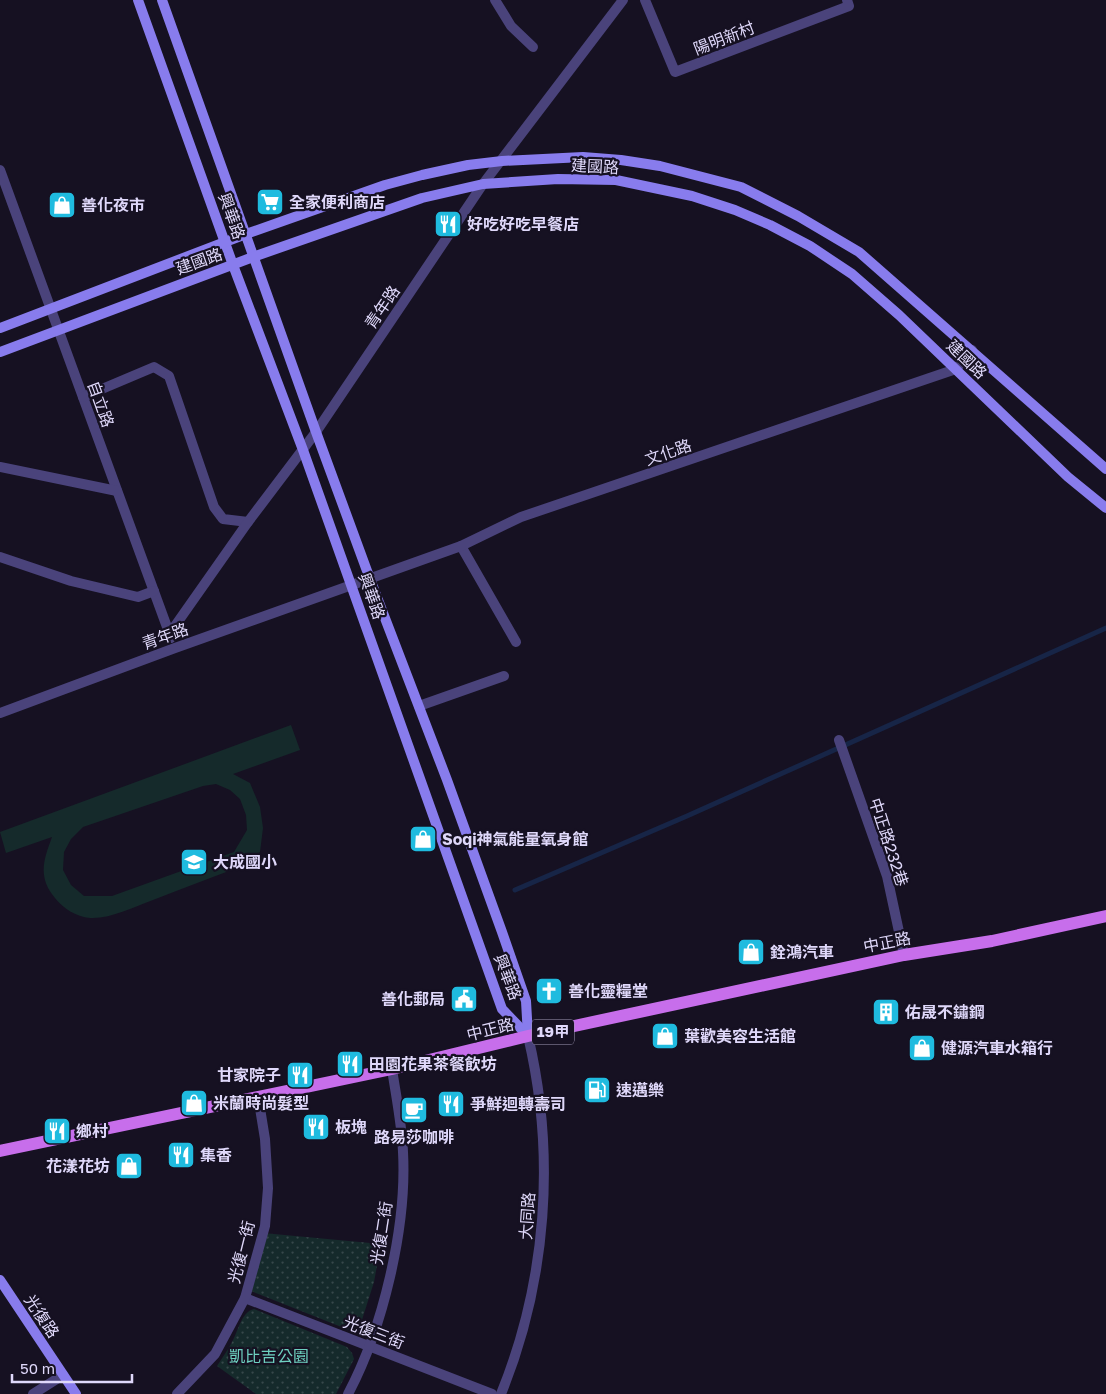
<svg xmlns="http://www.w3.org/2000/svg" width="1106" height="1394" viewBox="0 0 1106 1394" font-family="'Golos Text','Noto Sans TC',sans-serif">
	<style>
		.grass { fill: #152a2b; fill-rule: evenodd }
		.park { fill: url(#park-dots) }
		.lines { fill: none; stroke-linecap: round; stroke-linejoin: round }
		.stream { stroke: #172547; stroke-width: 5 }
		.street { stroke: #4a437b; stroke-width: 10 }
		.secondary { stroke: #887ced; stroke-width: 10 }
		.primary { stroke: #c76eeb; stroke-width: 12 }
		.labels { text-anchor: middle; stroke-width: 4.5; stroke-linejoin: round; paint-order: stroke }
		.shield { fill: #161122; stroke: #a39cb9; stroke-width: 1 }
		.shield-label { font-size: 15px; font-weight: bold; fill: #dfd8fa }
		.street-label { font-size: 16px; fill: #dfd8fa; stroke: #161122 }
		.poi-label { font-size: 16px; font-weight: bold; fill: #dfd8fa; stroke: #161122; text-anchor: start }
		.park-label { font-size: 16px; fill: #6ed0c0; stroke: #161122 }
	</style>
	<defs>
		<pattern id="park-dots" width="8" height="8" patternUnits="userSpaceOnUse" patternTransform="scale(1.25)"><rect width="8" height="8" fill="#152a2b"/><path d="M2 2h.1M6 6h.1" fill="none" stroke="#37484b" stroke-width="1.8" stroke-linecap="round"/></pattern>
	</defs>
	<rect width="100%" height="100%" fill="#161122"/>
	<path class="grass" d="M 291,725 L 300,750 L 233,774 L 250,783 L 260,807 L 263,828 L 260,852 L 242,866 C 212,877 182,889 153,900 C 133,907 111,919 90,918 C 76,917 63,908 55,898 C 37,877 44,859 52,837 L 6,853 L 0,832 ZM 216,784 L 230,790 L 240,799 L 246,815 L 247,830 L 234,852 L 112,896 L 84,896 L 71,885 L 63,870 L 64,852 L 71,839 L 83,827 L 203,786 Z"/>
	<g class="park">
		<polygon points="263,1233 381,1244 374,1282 360,1326 355,1330 349,1330 251,1291"/>
		<path d="M 254,1309 L 347,1347 L 352,1353 L 354,1359 L 336,1394 L 256,1394 L 217,1366 C 222,1358 228,1350 232,1342 C 238,1332 241,1312 254,1309 Z"/>
	</g>
	<g class="lines">
		<polyline class="stream" points="515,890 687,816 1106,628"/>
		<g class="street">
			<polyline points="495,0 511,26 533,47"/>
			<polyline points="645,0 675,72 849,6 847,0"/>
			<polyline points="0,170 171,638"/>
			<polyline points="83,397 154,367 169,376 214,507 223,519 248,522"/>
			<polyline points="0,467 117,491"/>
			<polyline points="461,546 516,642"/>
			<polyline points="0,557 71,581 138,597 154,591"/>
			<polyline points="170,633 248,522 316,432 483,184 623,0"/>
			<polyline points="419,706 504,676"/>
			<polyline points="0,713 175,648 461,546 521,517 956,369 972,350"/>
			<polyline points="839,740 887,876 904,955"/>
			<polyline points="245,1298 492,1394"/>
			<polyline points="33,1394 63,1375"/>
			<polyline points="177,1394 215,1354 245,1298 265,1226 268,1188 265,1139 258,1096"/>
			<path d="M 348,1394 C 383,1328 407,1227 403,1152 C 402,1125 396,1096 392,1069"/>
			<path d="M 501,1394 C 547,1281 556,1155 528,1036"/>
		</g>
		<g class="secondary">
			<polyline points="138,0 233,265 303,450 502,1009 528,1036"/>
			<polyline points="162,0 316,432 370,579 447,780 502,932 526,1001 528,1036"/>
			<polyline points="0,328 246,234 385,185 422,175 468,165 502,161 583,157 621,160 660,166 741,187 798,216 859,252 1106,469"/>
			<polyline points="0,352 253,257 422,198 483,184 558,179 616,180 692,196 735,210 770,225 810,246 852,274 899,315 1068,477 1106,508"/>
			<polyline points="0,1280 76,1394"/>
		</g>
		<polyline class="primary" points="0,1151 392,1069 528,1036 904,955 992,941 1106,916"/>
	</g>
	<defs>
		<g id="supermarket-square" transform="scale(1.4375)"><rect x="-9" y="-9" width="18" height="18" rx="4" fill="#1fbbdf" stroke="#161122"/><path d="M-6-5.5h2.5l.6 2H6L4.5 2H-2.5L-4.4-4H-6ZM-1.5 3.2a1.3 1.3 0 1 0 .1 0ZM3 3.2a1.3 1.3 0 1 0 .1 0Z" fill="#fff"/></g>
		<g id="shop-square" transform="scale(1.4375)"><rect x="-9" y="-9" width="18" height="18" rx="4" fill="#1fbbdf" stroke="#161122"/><path d="M-5-2.5h2.3a2.7 3.5 0 0 1 5.4 0H5L5.5 6h-11ZM-1.5-2.5h3a1.5 2.3 0 0 0-3 0Z" fill="#fff"/></g>
		<g id="restaurant-square" transform="scale(1.4375)"><rect x="-9" y="-9" width="18" height="18" rx="4" fill="#1fbbdf" stroke="#161122"/><path d="M-5-6h1v4h1v-4h1v4h1v-4h1v5L-1.5 .5V6h-2V.5L-5-1ZM5-6V6H3V1.5H1.5Q1.5-4 5-6Z" fill="#fff"/></g>
		<g id="school-square" transform="scale(1.4375)"><rect x="-9" y="-9" width="18" height="18" rx="4" fill="#1fbbdf" stroke="#161122"/><path d="M0-5L7-2L0 1L-7-2ZM-4 1L0 2.5L4 1V4Q0 6-4 4Z" fill="#fff"/></g>
		<g id="church-square" transform="scale(1.4375)"><rect x="-9" y="-9" width="18" height="18" rx="4" fill="#1fbbdf" stroke="#161122"/><path d="M-1.2-6h2.4v3.5h3.3v2.4h-3.3V6h-2.4V-.1h-3.3v-2.4h3.3Z" fill="#fff"/></g>
		<g id="civic-square" transform="scale(1.4375)"><rect x="-9" y="-9" width="18" height="18" rx="4" fill="#1fbbdf" stroke="#161122"/><path d="M-.6-6.5H3V-4.5H.6V-3L4-1V1h2V6H-6V1h2V-1L-.6-3ZM-1.2 2.5V6h2.4V2.5Z" fill="#fff"/></g>
		<g id="building-square" transform="scale(1.4375)"><rect x="-9" y="-9" width="18" height="18" rx="4" fill="#1fbbdf" stroke="#161122"/><path d="M-4-6H4V6H1V3H-1V6H-4ZM-2.5-4.3h1.7v1.8h-1.7ZM.8-4.3h1.7v1.8H.8ZM-2.5-1h1.7V.8h-1.7ZM.8-1h1.7V.8H.8Z" fill="#fff"/></g>
		<g id="fuel-square" transform="scale(1.4375)"><rect x="-9" y="-9" width="18" height="18" rx="4" fill="#1fbbdf" stroke="#161122"/><path d="M-5.5-6h7V0h2V4h1.3V-2.5L3-4.5l.8-.8L6-3V5H2.5V1h-1V6h-7ZM-4.2-4.7v3.2H.2V-4.7Z" fill="#fff"/></g>
		<g id="cafe-square" transform="scale(1.4375)"><rect x="-9" y="-9" width="18" height="18" rx="4" fill="#1fbbdf" stroke="#161122"/><path d="M-5.5-4.5H6V0H3Q3 3.5 0 3.5H-2.5Q-5.5 3.5-5.5 0ZM3-3.2v2h1.7v-2ZM-6 4.5H4V6H-6Z" fill="#fff"/></g>
	</defs>
	<g fill-rule="evenodd">
		<use href="#supermarket-square" x="270" y="202"/>
		<use href="#shop-square" x="62" y="205"/>
		<use href="#restaurant-square" x="448" y="224"/>
		<use href="#shop-square" x="423" y="839"/>
		<use href="#school-square" x="194" y="862"/>
		<use href="#shop-square" x="751" y="952"/>
		<use href="#church-square" x="549" y="991"/>
		<use href="#civic-square" x="464" y="999"/>
		<use href="#building-square" x="886" y="1012"/>
		<use href="#shop-square" x="665" y="1036"/>
		<use href="#shop-square" x="922" y="1048"/>
		<use href="#restaurant-square" x="350" y="1064"/>
		<use href="#restaurant-square" x="300" y="1075"/>
		<use href="#fuel-square" x="597" y="1090"/>
		<use href="#shop-square" x="194" y="1103"/>
		<use href="#restaurant-square" x="451" y="1104"/>
		<use href="#cafe-square" x="414" y="1110"/>
		<use href="#restaurant-square" x="316" y="1127"/>
		<use href="#restaurant-square" x="57" y="1131"/>
		<use href="#restaurant-square" x="181" y="1155"/>
		<use href="#shop-square" x="129" y="1166"/>
	</g>
	<g class="labels">
		<rect class="shield" x="532" y="1019.5" width="42" height="25" rx="4"/>
		<g class="shield-label">
			<text x="553" y="1037">19甲</text>
		</g>
		<g class="street-label">
			<text transform="translate(724 38) rotate(-21)" y="6">陽明新村</text>
			<text transform="translate(595 166) rotate(3)" y="6">建國路</text>
			<text transform="translate(232 216) rotate(70)" y="6">興華路</text>
			<text transform="translate(199 261) rotate(-20)" y="6">建國路</text>
			<text transform="translate(382 307) rotate(-56)" y="6">青年路</text>
			<text transform="translate(967 359) rotate(44)" y="6">建國路</text>
			<text transform="translate(101 404) rotate(70)" y="6">自立路</text>
			<text transform="translate(668 452) rotate(-19)" y="6">文化路</text>
			<text transform="translate(372 596) rotate(70)" y="6">興華路</text>
			<text transform="translate(165 636) rotate(-20)" y="6">青年路</text>
			<text transform="translate(889 842) rotate(72)" y="6">中正路232巷</text>
			<text transform="translate(887 942) rotate(-11)" y="6">中正路</text>
			<text transform="translate(508 977) rotate(69)" y="6">興華路</text>
			<text transform="translate(490 1029) rotate(-14)" y="6">中正路</text>
			<text transform="translate(527 1216) rotate(-86)" y="6">大同路</text>
			<text transform="translate(381 1233) rotate(-81)" y="6">光復二街</text>
			<text transform="translate(241 1252) rotate(-76)" y="6">光復一街</text>
			<text transform="translate(42 1316) rotate(56)" y="6">光復路</text>
			<text transform="translate(374 1332) rotate(21)" y="6">光復三街</text>
		</g>
		<g class="poi-label">
			<text x="289" y="208">全家便利商店</text>
			<text x="81" y="211">善化夜市</text>
			<text x="467" y="230">好吃好吃早餐店</text>
			<text x="442" y="845">Soqi神氣能量氧身館</text>
			<text x="213" y="868">大成國小</text>
			<text x="770" y="958">銓鴻汽車</text>
			<text x="568" y="997">善化靈糧堂</text>
			<text x="445" y="1005" text-anchor="end">善化郵局</text>
			<text x="905" y="1018">佑晟不鏽鋼</text>
			<text x="684" y="1042">葉歡美容生活館</text>
			<text x="941" y="1054">健源汽車水箱行</text>
			<text x="369" y="1070">田園花果茶餐飲坊</text>
			<text x="281" y="1081" text-anchor="end">甘家院子</text>
			<text x="616" y="1096">速邁樂</text>
			<text x="213" y="1109">米蘭時尚髮型</text>
			<text x="470" y="1110">爭鮮迴轉壽司</text>
			<text x="335" y="1133">板塊</text>
			<text x="76" y="1137">鄉村</text>
			<text x="414" y="1143" text-anchor="middle">路易莎咖啡</text>
			<text x="200" y="1161">集香</text>
			<text x="110" y="1172" text-anchor="end">花漾花坊</text>
		</g>
		<g class="park-label">
			<text x="269" y="1362">凱比吉公園</text>
		</g>
	</g>
	<path d="M12 1374v8h120v-8" fill="none" stroke="#dfd8fa" stroke-width="2.5"/>
	<text x="20" y="1374" font-size="15" fill="#dfd8fa" stroke="#161122" stroke-width="4" paint-order="stroke">50 m</text>
</svg>
